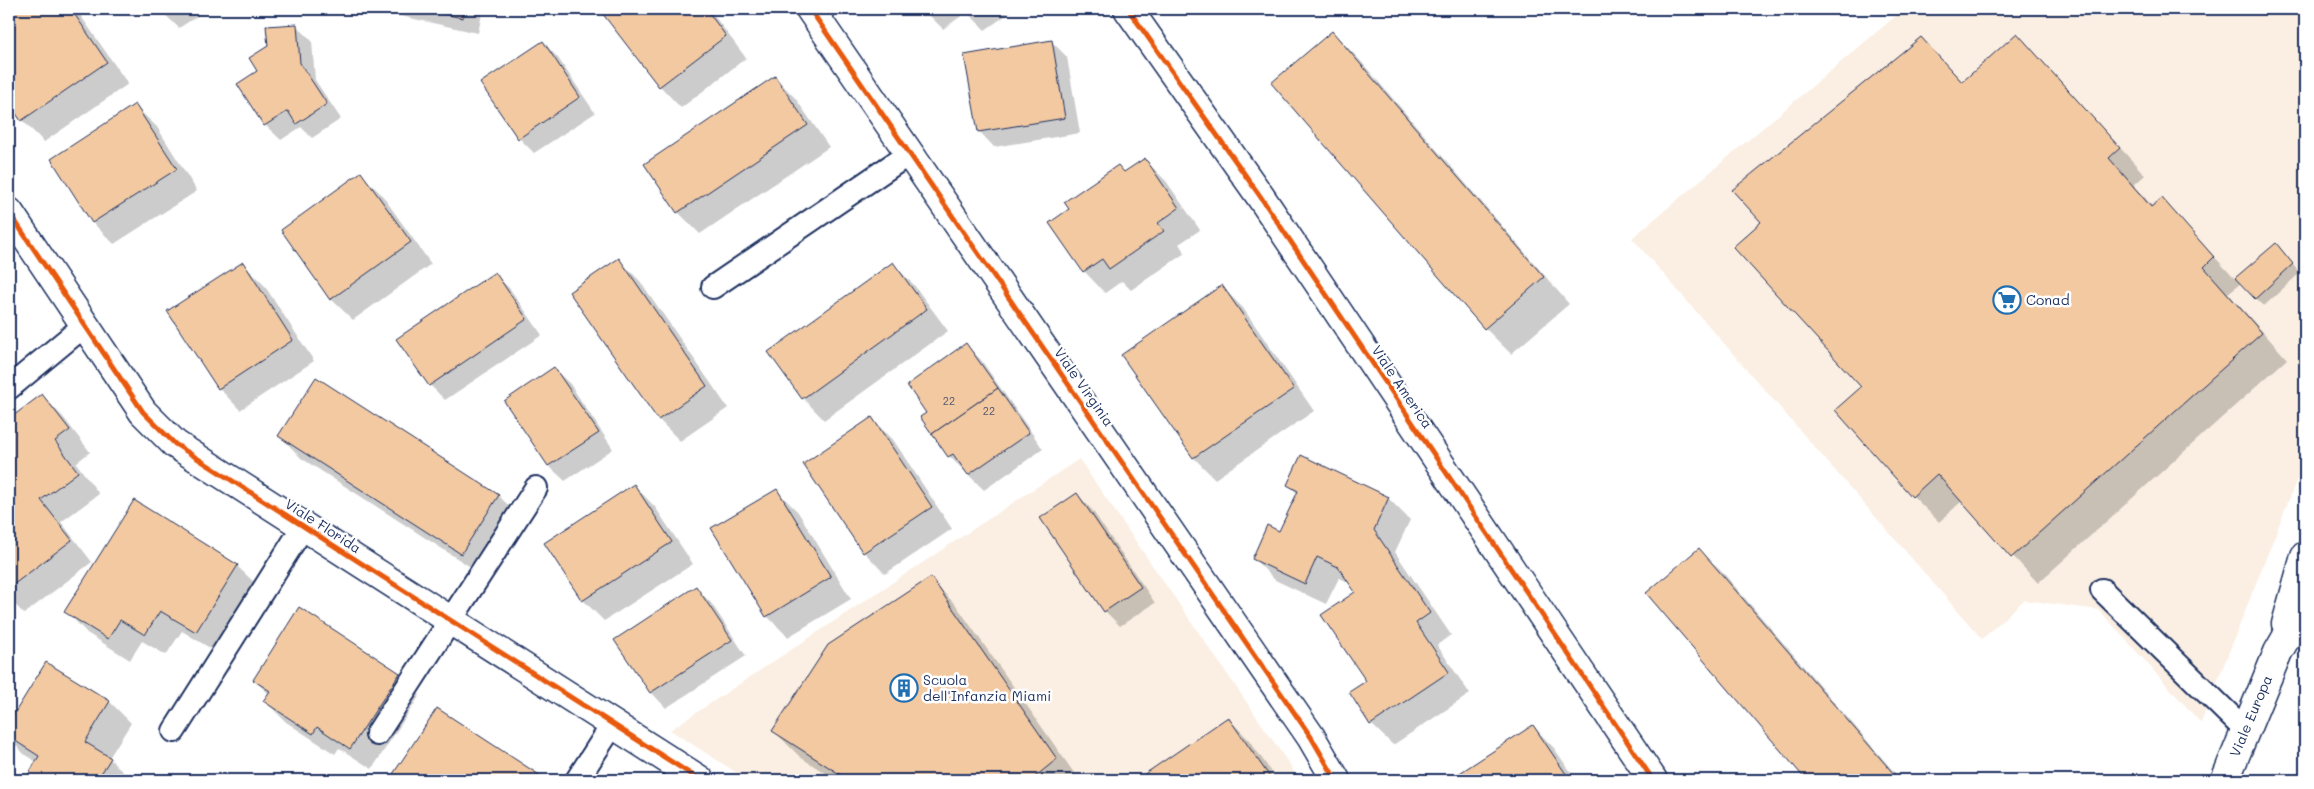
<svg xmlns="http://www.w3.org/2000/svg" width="2314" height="789" viewBox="0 0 2314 789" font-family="Mali,sans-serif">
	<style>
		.built { fill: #fbefe3 }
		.shadow { fill: #0003 }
		.building { fill: #f3c9a2; stroke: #1b2f5e }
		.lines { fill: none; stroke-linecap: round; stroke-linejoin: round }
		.service-casing { stroke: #1b2f5e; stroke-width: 26 }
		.minor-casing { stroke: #1b2f5e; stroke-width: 31 }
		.service { stroke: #fff; stroke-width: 22 }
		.minor { stroke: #fff; stroke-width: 28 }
		.cycleway-casing { stroke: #fff; stroke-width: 8 }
		.cycleway { stroke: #e8590c; stroke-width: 5 }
		.labels { text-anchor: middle; stroke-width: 5; stroke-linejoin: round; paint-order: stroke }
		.number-label { font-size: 11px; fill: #51566f }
		.poi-label { font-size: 14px; fill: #1b2f5e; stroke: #fff; text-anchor: start }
		.street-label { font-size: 14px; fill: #1b2f5e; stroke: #fff }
	</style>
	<rect width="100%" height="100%" fill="#fff"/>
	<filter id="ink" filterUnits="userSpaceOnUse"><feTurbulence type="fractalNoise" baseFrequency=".02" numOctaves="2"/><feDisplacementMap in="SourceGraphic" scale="10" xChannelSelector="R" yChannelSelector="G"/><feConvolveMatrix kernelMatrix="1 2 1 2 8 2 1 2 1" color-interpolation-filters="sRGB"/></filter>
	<g filter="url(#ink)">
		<g class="built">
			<polygon points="1904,9 2305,9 2305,459 2201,723 2099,610 2024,600 1982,639 1632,238"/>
			<polygon points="1079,459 1292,768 1298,780 748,780 670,730"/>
		</g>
		<g class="shadow">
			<polygon points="9,9 76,9 128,84 44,142 22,120 9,101"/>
			<polygon points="159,9 208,9 179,28"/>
			<polygon points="376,9 483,9 478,33 378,11"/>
			<polygon points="601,9 709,9 746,58 681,108 660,86"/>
			<polygon points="923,9 1015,9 985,30 967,12 943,29"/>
			<polygon points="296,25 312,41 315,80 341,119 312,138 301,127 281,140 265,125 259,71"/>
			<polygon points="1332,32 1358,58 1569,304 1511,354 1485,328 1273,83"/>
			<polygon points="2017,35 2145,175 2134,185 2153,207 2162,200 2235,279 2276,245 2300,273 2264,306 2241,283 2228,293 2287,359 2038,583 1962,501 1939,522 1913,496 1862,387 1763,222 1921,39 1964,83"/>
			<polygon points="1051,41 1067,57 1080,133 994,147 979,131"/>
			<polygon points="543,42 558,58 595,113 534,153 519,138"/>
			<polygon points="775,77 796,99 829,147 700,234 678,212 645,164"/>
			<polygon points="135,106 157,127 197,191 114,244 93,223"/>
			<polygon points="1144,159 1166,181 1200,230 1179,244 1185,253 1131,290 1122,281 1105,293 1084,271 1125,173"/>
			<polygon points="361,174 382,195 431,264 353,320 331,299"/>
			<polygon points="619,260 640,281 728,408 680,441 658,419"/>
			<polygon points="242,263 264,285 314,361 240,410 219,388"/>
			<polygon points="893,264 914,285 948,331 824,420 803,398"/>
			<polygon points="495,274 510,289 542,335 445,400 430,385"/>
			<polygon points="1222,287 1243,308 1314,411 1215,479 1194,458 1123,355"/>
			<polygon points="966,345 981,360 1043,449 984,490 949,456 928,414"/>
			<polygon points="554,369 570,384 613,449 565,481 549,466 506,401"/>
			<polygon points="317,378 499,496 520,517 483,575 301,458 280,436"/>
			<polygon points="42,395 63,417 90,452 76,463 99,494 61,522 92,562 24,614 9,598 9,420"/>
			<polygon points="872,419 894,441 952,529 885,574 864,552"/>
			<polygon points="634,485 655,507 693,564 604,621 583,600"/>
			<polygon points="1288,485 1388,498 1410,520 1395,552 1451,635 1437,645 1470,694 1393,745 1371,724 1357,592 1351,583 1339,578 1326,604 1275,580 1253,558 1280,533 1298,494"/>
			<polygon points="776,490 798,512 851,599 788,637 767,616"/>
			<polygon points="1077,494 1092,510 1155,603 1120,626 1105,611"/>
			<polygon points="1699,549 1725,575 1901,780 1808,780 1647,594"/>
			<polygon points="237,566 259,587 218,653 182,631 166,655 142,641 130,660 87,633 66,611"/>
			<polygon points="930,579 956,605 1079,780 836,780 800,757 774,731"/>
			<polygon points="696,588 711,603 746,656 666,708 651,692"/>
			<polygon points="46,663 110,702 131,723 109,758 131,780 26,780 37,762 25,755 9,738 9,725"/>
			<polygon points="399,674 420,695 372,769 339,748 335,754 286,722 265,701 269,694 254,680"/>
			<polygon points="437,710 545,780 391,780"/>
			<polygon points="1228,718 1249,740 1277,780 1138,780"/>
			<polygon points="1533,726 1554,748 1576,780 1451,780"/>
		</g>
		<g class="building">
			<polygon points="9,9 71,9 107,62 21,121 9,103"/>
			<polygon points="419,9 465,9 463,18"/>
			<polygon points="599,9 706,9 726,36 659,87"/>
			<polygon points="297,24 300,63 327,104 296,124 288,111 264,126 237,84 257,71 249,58 268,46 266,26"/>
			<polygon points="1332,31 1544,277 1484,329 1271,83"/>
			<polygon points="2017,33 2120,148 2109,158 2151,207 2162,198 2214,257 2204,267 2262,333 2011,558 1937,474 1912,497 1835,410 1861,387 1733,247 1761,222 1732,190 1921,37 1962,82"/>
			<polygon points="1052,40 1065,118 978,132 964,55"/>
			<polygon points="543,41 580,97 518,139 480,83"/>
			<polygon points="775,76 808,125 677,213 644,164"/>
			<polygon points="135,104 177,169 92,223 51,159"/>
			<polygon points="1145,158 1179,208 1158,223 1164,231 1109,269 1102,259 1083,272 1049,223 1069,209 1064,202 1118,165 1124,172"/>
			<polygon points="361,172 411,242 330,300 281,230"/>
			<polygon points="2276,243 2293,264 2255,299 2235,278"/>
			<polygon points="619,258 707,386 658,420 569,292"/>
			<polygon points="243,262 293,340 218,389 167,311"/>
			<polygon points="893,262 927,309 802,399 768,352"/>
			<polygon points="495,272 527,319 429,386 396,339"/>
			<polygon points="1222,285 1294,389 1193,458 1121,355"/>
			<polygon points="966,343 998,388 932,434 920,417 926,413 907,385"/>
			<polygon points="554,367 599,433 548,466 504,401"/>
			<polygon points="316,377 499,495 461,554 278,436"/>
			<polygon points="998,388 1029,433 968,475 953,454 948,457 932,434"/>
			<polygon points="42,394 70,430 55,441 78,472 41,500 72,540 9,588 9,419"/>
			<polygon points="872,417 932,507 863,553 803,464"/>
			<polygon points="1301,455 1389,497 1374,530 1430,613 1416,623 1449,672 1370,725 1349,692 1366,681 1321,615 1355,592 1338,567 1317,557 1305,584 1252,559 1267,525 1279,531 1298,491 1287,485"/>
			<polygon points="634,484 672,542 582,601 544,543"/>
			<polygon points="777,489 831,577 766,617 711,528"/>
			<polygon points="1077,493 1141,587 1104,612 1040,518"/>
			<polygon points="134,500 238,565 196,632 160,611 145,635 120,620 108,639 64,612"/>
			<polygon points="1699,548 1899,780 1806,780 1646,593"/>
			<polygon points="931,577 1057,759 1031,780 849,780 772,731 828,645"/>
			<polygon points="696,586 732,640 650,693 614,640"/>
			<polygon points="299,607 400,673 350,749 317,727 313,734 263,701 270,691 253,680"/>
			<polygon points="46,662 110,701 85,742 111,758 97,780 25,780 39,756 9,737 9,722"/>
			<polygon points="437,708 547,780 389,780"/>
			<polygon points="1228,717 1272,780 1136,780"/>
			<polygon points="1533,725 1570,780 1449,780"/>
		</g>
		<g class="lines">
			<g class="service-casing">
				<g id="service">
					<polyline points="713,287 910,153"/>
					<polyline points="9,388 85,325"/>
					<polyline points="2102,590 2245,730"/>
					<polyline points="174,731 303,527"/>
					<polyline points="377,734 536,488"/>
					<polyline points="577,780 613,724"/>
				</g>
			</g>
			<g class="minor-casing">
				<g id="minor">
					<polyline points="810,9 1311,737 1336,780"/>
					<polyline points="1128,9 1260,196 1653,780"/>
					<polyline points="9,212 143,412 175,444 700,780"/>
					<polyline points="2286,624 2305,556"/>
					<polyline points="2225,780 2278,652 2305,605"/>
				</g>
			</g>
			<use href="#service" class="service"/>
			<use href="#minor" class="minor"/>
			<g class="cycleway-casing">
				<g id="cycleway">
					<polyline points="810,9 1311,737 1336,780"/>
					<polyline points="1128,9 1260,196 1653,780"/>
					<polyline points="9,212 143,412 175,444 700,780"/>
				</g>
			</g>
			<use href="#cycleway" class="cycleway"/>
		</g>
	</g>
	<defs>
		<g id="supermarket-ring" transform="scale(1.4375)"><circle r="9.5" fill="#fff" stroke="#1f6fb2" stroke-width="1.5"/><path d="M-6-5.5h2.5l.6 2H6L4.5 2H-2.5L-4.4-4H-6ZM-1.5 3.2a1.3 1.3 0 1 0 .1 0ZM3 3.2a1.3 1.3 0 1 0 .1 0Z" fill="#1f6fb2"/></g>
		<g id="building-ring" transform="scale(1.4375)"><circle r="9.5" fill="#fff" stroke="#1f6fb2" stroke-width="1.5"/><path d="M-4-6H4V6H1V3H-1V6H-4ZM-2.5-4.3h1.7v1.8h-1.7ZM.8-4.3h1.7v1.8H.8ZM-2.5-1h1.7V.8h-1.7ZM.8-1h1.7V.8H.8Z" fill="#1f6fb2"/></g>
	</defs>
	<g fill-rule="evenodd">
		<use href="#supermarket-ring" x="2007" y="300"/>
		<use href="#building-ring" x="904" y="688"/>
	</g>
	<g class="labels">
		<g class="number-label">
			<text x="949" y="405">22</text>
			<text x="989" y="415">22</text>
		</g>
		<g class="poi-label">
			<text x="2026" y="305">Conad</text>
			<text x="923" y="685">Scuola<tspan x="923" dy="16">dell'Infanzia Miami</tspan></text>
		</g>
		<g class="street-label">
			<text transform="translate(1084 387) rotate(55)" y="5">Viale Virginia</text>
			<text transform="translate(1402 387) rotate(56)" y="5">Viale America</text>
			<text transform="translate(323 526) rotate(33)" y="5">Viale Florida</text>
			<text transform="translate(2251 716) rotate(-67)" y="5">Viale Europa</text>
		</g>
	</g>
	<rect width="2314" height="789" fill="none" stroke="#fff" stroke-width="30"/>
	<rect x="15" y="15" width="2284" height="759" fill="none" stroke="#1b2f5e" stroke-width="2" filter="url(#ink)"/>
</svg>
